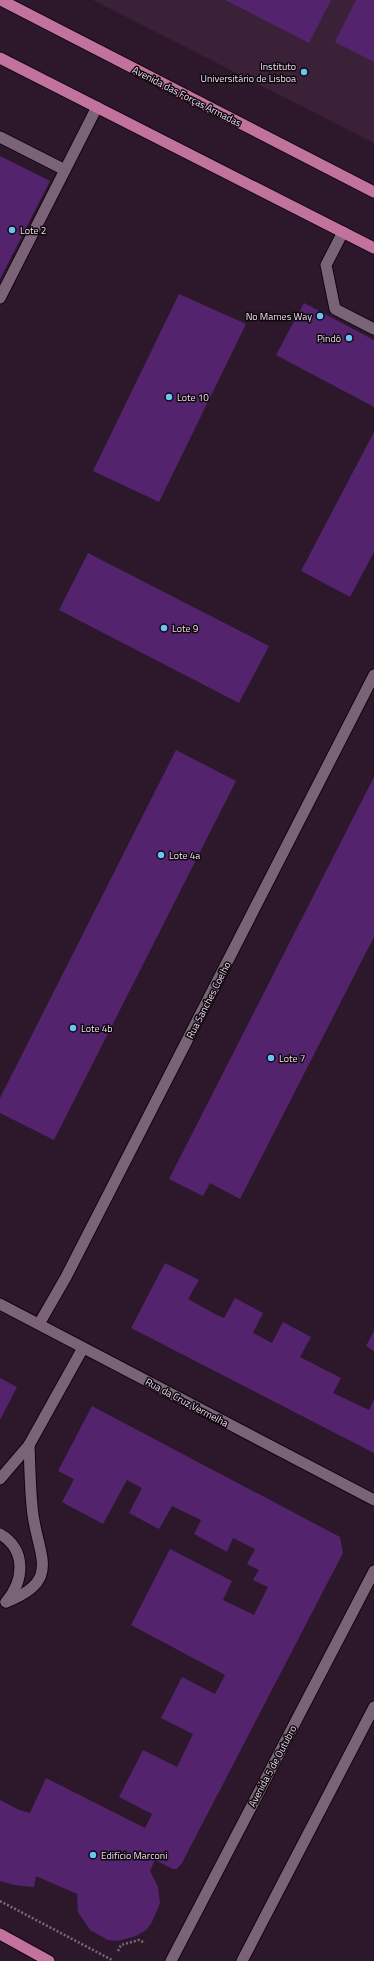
<svg xmlns="http://www.w3.org/2000/svg" width="374" height="1961" viewBox="0 0 374 1961" font-family="'Titillium Web',sans-serif">
	<style>
		.built { fill: #3a2137 }
		.building { fill: #53236d }
		.lines { fill: none; stroke-linecap: round; stroke-linejoin: round }
		.service-casing { stroke: #130412; stroke-width: 13 }
		.pedestrian-casing { stroke: #130412; stroke-width: 13 }
		.minor-casing { stroke: #130412; stroke-width: 13 }
		.primary-casing { stroke: #130412; stroke-width: 13 }
		.path { stroke: #7b6979; stroke-width: 2.5; stroke-dasharray: 2 2; stroke-linecap: butt }
		.service { stroke: #7a6377; stroke-width: 11 }
		.pedestrian { stroke: #7a6377; stroke-width: 11 }
		.minor { stroke: #7a6377; stroke-width: 11 }
		.primary { stroke: #c1739d; stroke-width: 11 }
		.poi-dot { fill: #6bc3f2; stroke: #0f070e; stroke-width: 1.5 }
		.labels { text-anchor: middle; stroke-width: 3; stroke-linejoin: round; paint-order: stroke }
		.poi-label { font-size: 10px; fill: #ecdeea; stroke: #0f070e; text-anchor: start }
		.street-label { font-size: 10px; fill: #ecdeea; stroke: #0f070e }
	</style>
	<rect width="100%" height="100%" fill="#2c182a"/>
	<polygon class="built" points="93,0 374,0 374,143"/>
	<g class="building">
		<polygon points="225,0 331,0 309,43"/>
		<polygon points="356,0 374,0 374,62 335,42"/>
		<polygon points="0,156 50,181 0,279"/>
		<polygon points="179,294 246,324 159,502 93,471"/>
		<polygon points="304,303 374,340 374,407 276,355"/>
		<polygon points="374,432 374,552 350,597 301,571"/>
		<polygon points="88,553 269,646 239,703 59,610"/>
		<polygon points="176,750 236,781 54,1140 0,1113 0,1098"/>
		<polygon points="374,777 374,937 240,1199 210,1183 203,1196 169,1179"/>
		<polygon points="165,1263 199,1280 188,1299 215,1314 224,1318 235,1298 263,1313 253,1333 272,1343 283,1322 311,1337 300,1357 341,1378 333,1393 369,1410 374,1399 374,1453 131,1328"/>
		<polygon points="374,1331 374,1351 366,1346"/>
		<polygon points="0,1378 17,1387 0,1420"/>
		<polygon points="92,1406 340,1537 343,1553 182,1863 177,1869 173,1869 155,1860 150,1871 158,1887 160,1903 152,1922 146,1930 136,1936 118,1941 108,1940 90,1930 78,1912 77,1894 36,1876 34,1887 14,1885 0,1881 0,1800 19,1810 30,1813 46,1778 145,1828 152,1814 119,1797 143,1750 177,1767 193,1734 161,1718 182,1677 215,1694 225,1675 131,1625 170,1549 232,1581 223,1600 254,1615 268,1587 253,1580 259,1570 247,1564 255,1549 233,1538 227,1552 194,1534 201,1520 172,1506 159,1529 129,1513 142,1488 127,1480 103,1524 62,1502 74,1479 58,1471"/>
	</g>
	<g class="lines">
		<g class="service-casing">
			<g id="service">
				<polyline points="343,232 326,265 335,309 374,329"/>
				<polyline points="0,1479 29,1445 83,1348"/>
				<path d="M 0,1534 C 27,1550 24,1581 6,1602"/>
				<path d="M 6,1602 C 61,1581 39,1558 33,1515 C 30,1492 30,1468 29,1445"/>
			</g>
		</g>
		<g class="pedestrian-casing">
			<g id="pedestrian">
				<polyline points="0,137 65,170"/>
				<polyline points="0,298 97,107"/>
			</g>
		</g>
		<g class="minor-casing">
			<g id="minor">
				<polyline points="0,1304 374,1500"/>
				<polyline points="39,1324 66,1277 374,675"/>
				<polyline points="171,1961 374,1571"/>
				<polyline points="242,1961 374,1707"/>
			</g>
		</g>
		<g class="primary-casing">
			<g id="primary">
				<polyline points="1,0 374,192"/>
				<polyline points="0,58 374,248"/>
				<polyline points="0,1934 49,1961"/>
			</g>
		</g>
		<g class="path">
			<polyline points="0,1901 112,1960"/>
			<polyline points="118,1951 121,1945 139,1940 145,1943"/>
		</g>
		<use href="#service" class="service"/>
		<use href="#pedestrian" class="pedestrian"/>
		<use href="#minor" class="minor"/>
		<use href="#primary" class="primary"/>
	</g>
	<g class="poi-dot">
		<circle cx="304" cy="72" r="4"/>
		<circle cx="12" cy="230" r="4"/>
		<circle cx="320" cy="316" r="4"/>
		<circle cx="349" cy="338" r="4"/>
		<circle cx="169" cy="397" r="4"/>
		<circle cx="164" cy="628" r="4"/>
		<circle cx="161" cy="855" r="4"/>
		<circle cx="73" cy="1028" r="4"/>
		<circle cx="271" cy="1058" r="4"/>
		<circle cx="93" cy="1855" r="4"/>
	</g>
	<g class="labels">
		<g class="poi-label">
			<text x="296" y="70" text-anchor="end">Instituto<tspan x="296" dy="12">Universitário de Lisboa</tspan></text>
			<text x="20" y="234">Lote 2</text>
			<text x="312" y="320" text-anchor="end">No Mames Way</text>
			<text x="341" y="342" text-anchor="end">Pindô</text>
			<text x="177" y="401">Lote 10</text>
			<text x="172" y="632">Lote 9</text>
			<text x="169" y="859">Lote 4a</text>
			<text x="81" y="1032">Lote 4b</text>
			<text x="279" y="1062">Lote 7</text>
			<text x="101" y="1859">Edifício Marconi</text>
		</g>
		<g class="street-label">
			<text transform="translate(187 96) rotate(27)" y="4">Avenida das Forças Armadas</text>
			<text transform="translate(208 1000) rotate(-63)" y="4">Rua Sanches Coelho</text>
			<text transform="translate(187 1402) rotate(28)" y="4">Rua da Cruz Vermelha</text>
			<text transform="translate(272 1766) rotate(-62)" y="4">Avenida 5 de Outubro</text>
		</g>
	</g>
</svg>
